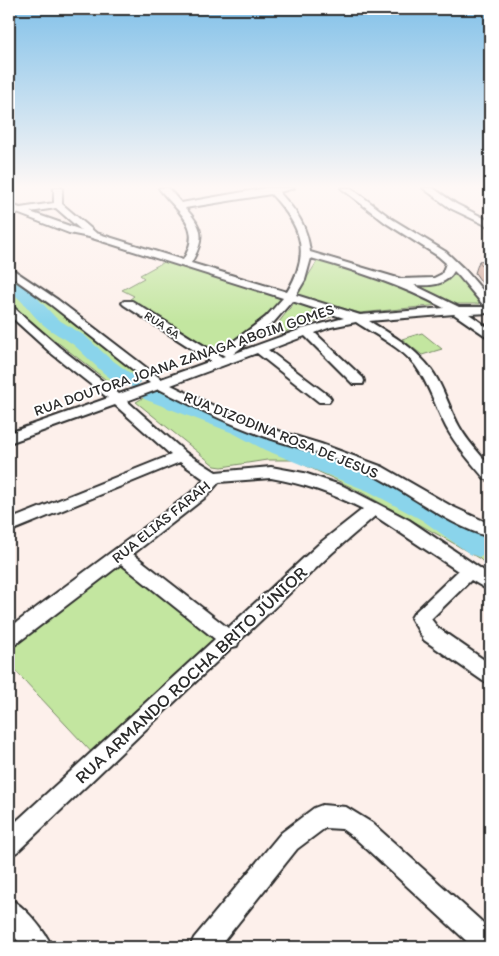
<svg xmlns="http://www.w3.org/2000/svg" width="499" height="956" viewBox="0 0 499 956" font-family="Itim,sans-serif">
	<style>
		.green { fill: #c3e6a0; stroke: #786 }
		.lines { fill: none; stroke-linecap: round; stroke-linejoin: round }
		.river { fill: #8ad4eb; fill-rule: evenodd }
		.minor-casing { stroke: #2b2b2b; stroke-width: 4 }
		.minor { fill: #fff; fill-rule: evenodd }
		.wall { fill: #d6afa1; stroke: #2b2b2b }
		.building { fill: #f9ccbb; stroke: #2b2b2b }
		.labels { text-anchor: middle; stroke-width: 4; stroke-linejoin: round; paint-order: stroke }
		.far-street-label { font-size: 12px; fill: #2b2b2b; stroke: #fff }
		.street-label { font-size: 15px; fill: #2b2b2b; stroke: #fff }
		.near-street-label { font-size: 18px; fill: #2b2b2b; stroke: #fff }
	</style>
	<rect width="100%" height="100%" fill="#fdf0eb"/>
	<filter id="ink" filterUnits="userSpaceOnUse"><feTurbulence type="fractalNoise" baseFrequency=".02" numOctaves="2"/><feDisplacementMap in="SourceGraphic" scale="10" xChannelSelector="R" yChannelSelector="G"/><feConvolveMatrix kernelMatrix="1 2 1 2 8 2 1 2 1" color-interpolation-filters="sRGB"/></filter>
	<g filter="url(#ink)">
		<g class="green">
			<polygon points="169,259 288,296 251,327 209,357 125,303 134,296 122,290 144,278 140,275"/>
			<polygon points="318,260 397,283 440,305 360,313 299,296 298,292"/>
			<polygon points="456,269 472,289 479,304 457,304 415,284 443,280"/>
			<path d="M 9,275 L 50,303 L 141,377 L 139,382 C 128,386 121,387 110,383 L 21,314 L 9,302 Z"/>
			<polygon points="296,300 340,314 279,334 272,331"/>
			<polygon points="422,333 442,349 422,355 402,339"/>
			<polygon points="164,391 368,472 490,542 490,569 480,559 453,543 355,489 294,460 267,460 222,467 215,466 136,402 153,392"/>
			<polygon points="120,558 223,641 97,758 9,664 9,640"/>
		</g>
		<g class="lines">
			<g class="river">
				<path d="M 9,279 L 30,290 L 56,318 L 85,336 L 108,357 L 137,378 L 140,382 L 137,386 C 114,392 88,355 71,343 C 63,337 53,333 45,326 C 31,315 24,300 9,291 Z"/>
				<polygon points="151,389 247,423 281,440 384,479 438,508 488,540 490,549 488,554 479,557 470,554 422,520 368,491 265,450 233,433 144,399 141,395 144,391"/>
			</g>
			<g class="minor-casing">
				<g id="minor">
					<path d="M 54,188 L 62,188 L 62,204 L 96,233 L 183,260 C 204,225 178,214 159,188 L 168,188 L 181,203 L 266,188 L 294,188 L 279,192 C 297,212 307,225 310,252 L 401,279 L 434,278 L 442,274 L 446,263 L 438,256 L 386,223 L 341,188 L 351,188 L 392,219 L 446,252 L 466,271 L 490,299 L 490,313 L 469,314 L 490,329 L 490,337 L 486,336 L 454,314 L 369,321 C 387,332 407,343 422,359 C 441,377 447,404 459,426 C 467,441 479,453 490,466 L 490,480 L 485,479 C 471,462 456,446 446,427 C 435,406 429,384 415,365 C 401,347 375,335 356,322 L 331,327 L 315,333 L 363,378 L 364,381 L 363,384 L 353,384 L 305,336 L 268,350 L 329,396 L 331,399 L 329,402 L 319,402 L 257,353 L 171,385 L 214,406 L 275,430 L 321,444 L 383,467 L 451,506 L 490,524 L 490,537 C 449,526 411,494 373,475 C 340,458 302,449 266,437 C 229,424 194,407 159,389 L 127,401 L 186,453 L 216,472 L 271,467 L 304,473 L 343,486 L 409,520 L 490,575 L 490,591 L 471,580 L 431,619 L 438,628 L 490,664 L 490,684 L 483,681 L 424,640 L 411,618 L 414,613 L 458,571 L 375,516 L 332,553 L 239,641 L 237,646 L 232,647 L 17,852 L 9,856 L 9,828 L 215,639 L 121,564 L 16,644 L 9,646 L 9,628 L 168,510 L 197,488 L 204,479 L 180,462 L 9,532 L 9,520 L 171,455 L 115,405 L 9,443 L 9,433 L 108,398 L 51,353 L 9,315 L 9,306 L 13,307 L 59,347 L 119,394 L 150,383 L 50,304 L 9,275 L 9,267 L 58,300 L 161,379 L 211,361 L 124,305 L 122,303 L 124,301 L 132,301 L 222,357 L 225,356 L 220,353 L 222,350 L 266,317 L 283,298 L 89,237 L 69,233 L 9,210 L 9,204 L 20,208 L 54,203 ZM 271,194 C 301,226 312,252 287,292 L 191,263 C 205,239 204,228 185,208 ZM 56,208 L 81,230 L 30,212 ZM 311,258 C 357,271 401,285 444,308 L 360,315 L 296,295 L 305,280 ZM 454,271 L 458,275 L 485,307 L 459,307 L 414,285 C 429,286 446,286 454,271 ZM 292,301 L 344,318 L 302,329 L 233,354 L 274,322 ZM 271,478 C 305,484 331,493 363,509 L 320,543 L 228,628 L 133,554 L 207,496 L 219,482 Z"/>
					<polygon points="423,188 433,188 456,204 490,221 490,227 450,208"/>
					<polygon points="322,805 346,807 372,823 490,929 490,947 473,947 356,839 342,829 325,828 297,849 219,947 190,947 194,938 281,833 314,808"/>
					<path d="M 9,899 C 23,904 46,932 52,947 L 23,947 L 9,930 Z"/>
				</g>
			</g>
			<use href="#minor" class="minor"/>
		</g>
		<polygon class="wall" points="490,260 490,294 475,273 479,261"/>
		<polygon class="building" points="490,260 490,276 479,261"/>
	</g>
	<linearGradient id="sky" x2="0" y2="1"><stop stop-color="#82c1e9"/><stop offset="0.58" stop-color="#fef8f6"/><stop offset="1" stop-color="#fef8f6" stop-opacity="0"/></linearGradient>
	<rect width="499" height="322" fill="url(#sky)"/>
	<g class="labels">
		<g class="far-street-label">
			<text transform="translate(162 325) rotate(33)" y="4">RUA 6A</text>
		</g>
		<g class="street-label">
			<text transform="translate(184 360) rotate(-19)" y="5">RUA DOUTORA JOANA ZANAGA ABOIM GOMES</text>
			<text transform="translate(281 435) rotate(22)" y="5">RUA DIZODINA ROSA DE JESUS</text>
			<text transform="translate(161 522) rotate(-39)" y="5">RUA ELIAS FARAH</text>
		</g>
		<g class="near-street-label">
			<text transform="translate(191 675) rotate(-43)" y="6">RUA ARMANDO ROCHA BRITO JÚNIOR</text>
		</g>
	</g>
	<rect width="499" height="956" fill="none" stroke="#fff" stroke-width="30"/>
	<rect x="15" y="15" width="469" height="926" fill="none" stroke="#2b2b2b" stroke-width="2" filter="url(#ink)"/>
</svg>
